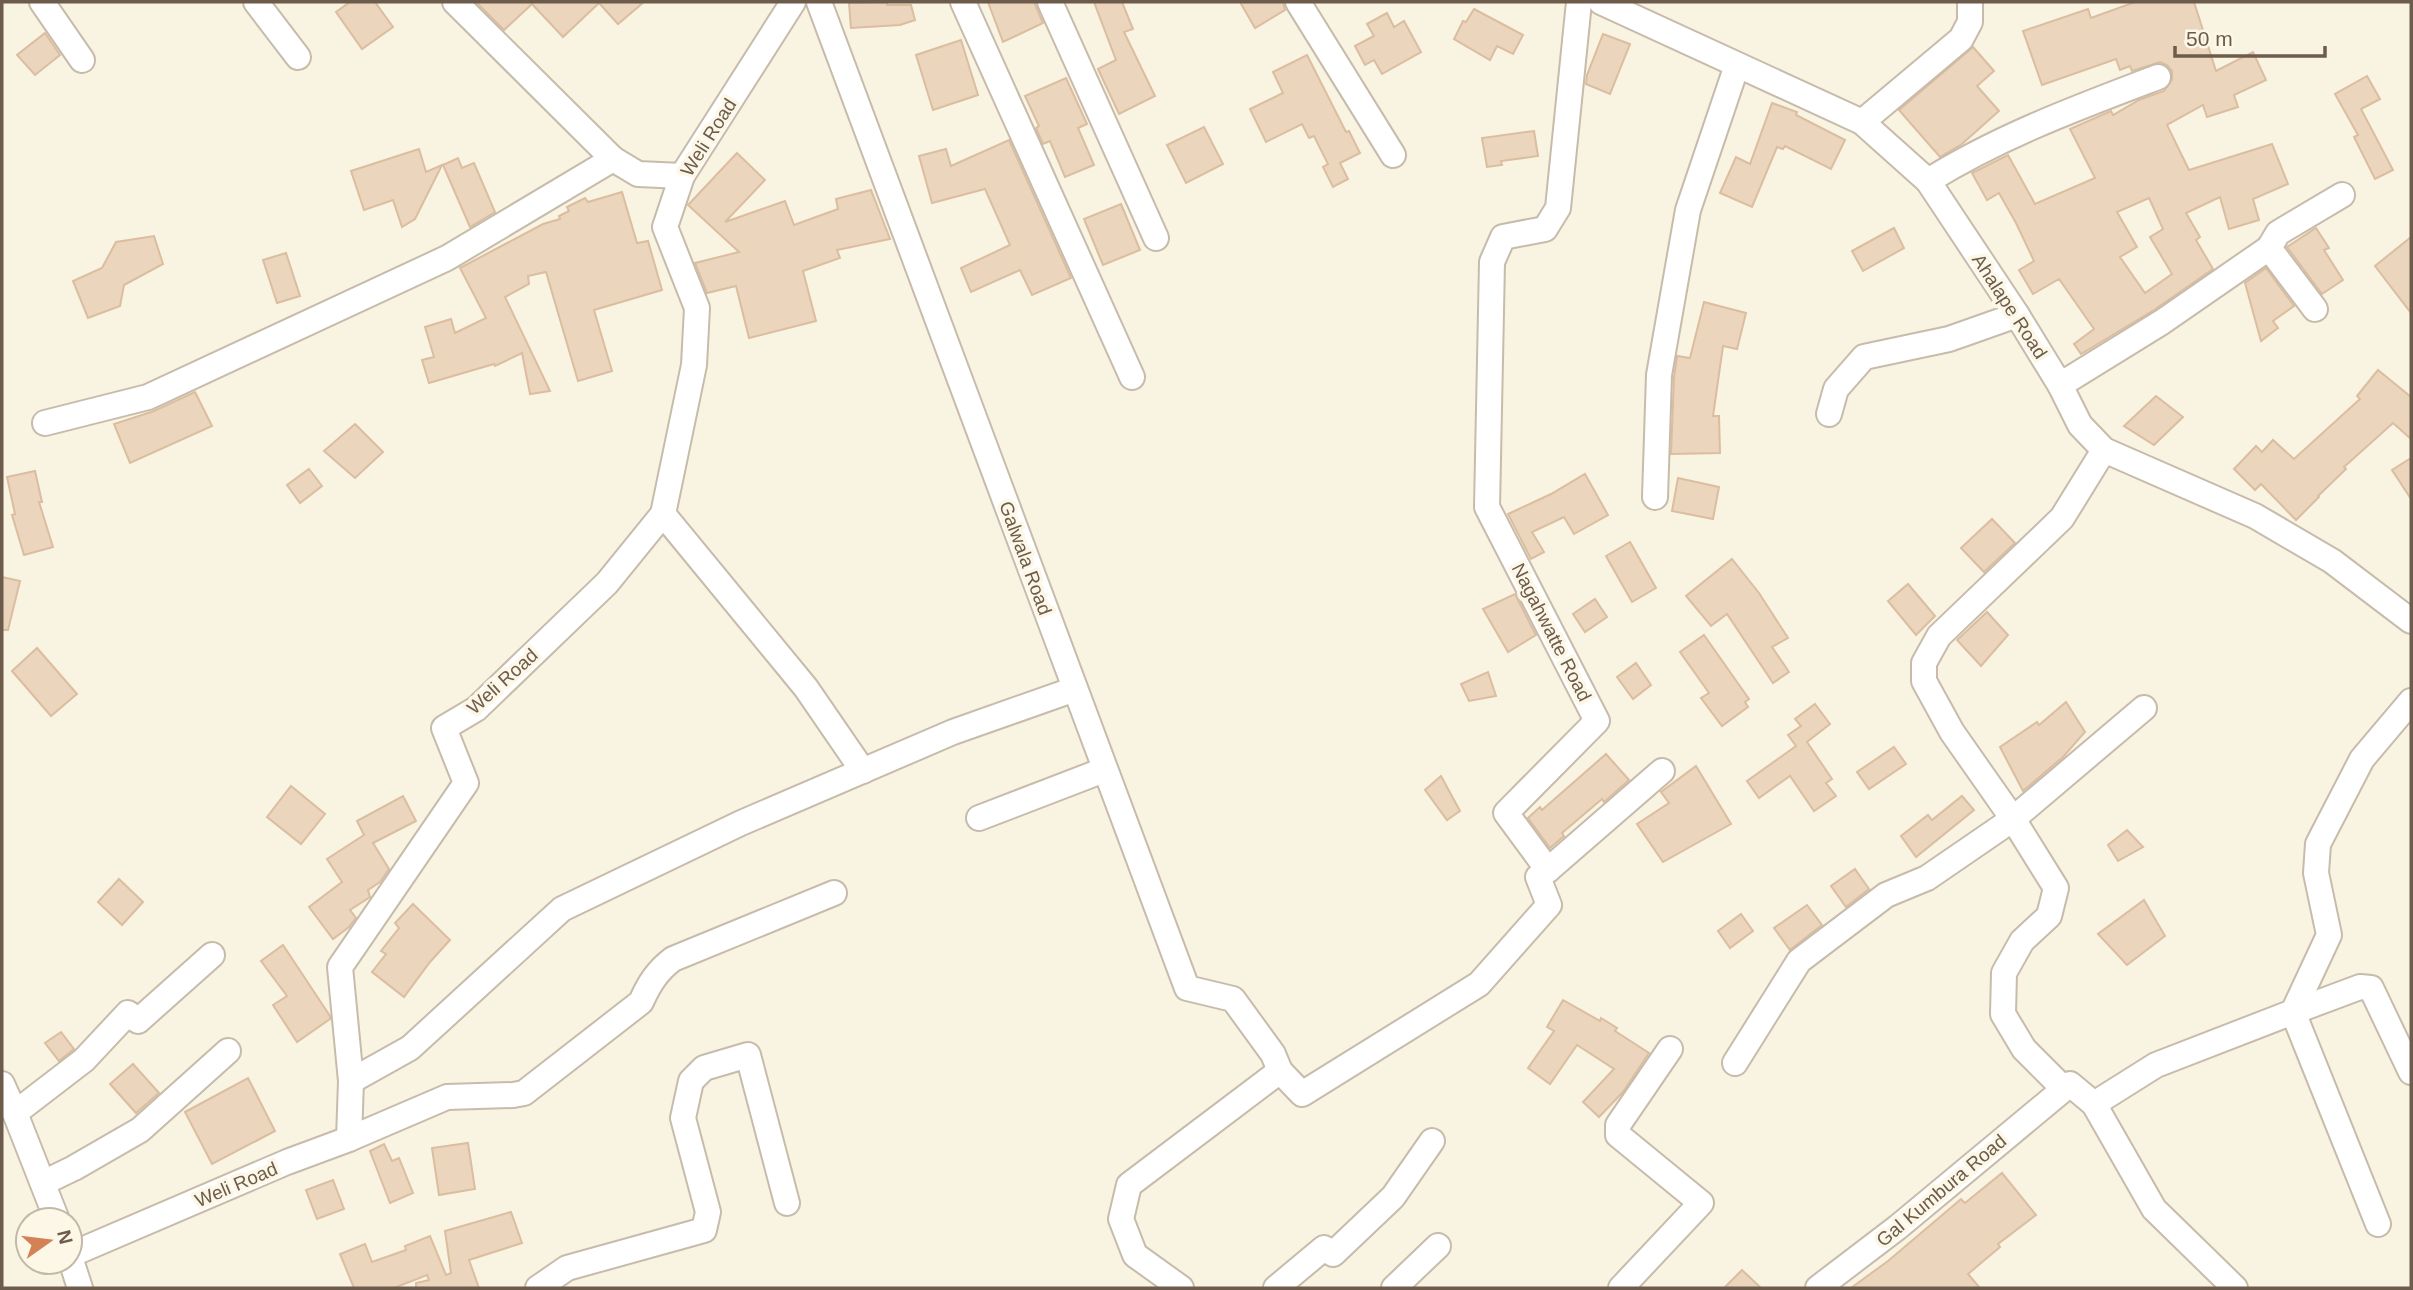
<svg xmlns="http://www.w3.org/2000/svg" width="2413" height="1290" viewBox="0 0 2413 1290" font-family="Helvetica,sans-serif">
	<style>
		.building { fill: #ebd5bd; stroke: #dbbd9f; stroke-width: 2; fill-rule: evenodd }
		.lines { fill: none; stroke-linecap: round; stroke-linejoin: round }
		.minor-casing { stroke: #c7bbab; stroke-width: 28 }
		.minor { stroke: #fff; stroke-width: 24 }
		.labels { text-anchor: middle; stroke-width: 7; stroke-linejoin: round; paint-order: stroke }
		.street-label { font-size: 19px; fill: #6d5c4c; stroke: #fcf7e7 }
	</style>
	<rect width="100%" height="100%" fill="#f9f3e2"/>
	<g class="building">
		<polygon points="350,2 375,2 393,27 362,49 336,12"/>
		<polygon points="476,2 644,2 618,24 599,3 563,37 532,4 504,30"/>
		<polygon points="887,2 887,5 911,5 915,20 900,25 851,28 849,3"/>
		<polygon points="988,2 1034,2 1043,23 1003,42"/>
		<polygon points="1094,2 1122,2 1133,29 1124,32 1155,96 1119,114 1098,69 1116,60"/>
		<polygon points="1240,2 1283,2 1285,10 1255,28"/>
		<path d="M 2135,2 L 2194,2 L 2216,71 L 2253,52 L 2266,80 L 2234,95 L 2238,107 L 2207,117 L 2203,105 L 2167,125 L 2189,170 L 2272,144 L 2288,184 L 2253,199 L 2259,220 L 2229,229 L 2220,197 L 2186,213 L 2200,237 L 2196,240 L 2213,269 L 2154,310 L 2081,354 L 2074,344 L 2094,329 L 2059,279 L 2033,294 L 2019,270 L 2034,261 L 2016,223 L 1999,193 L 1987,200 L 1972,173 L 2008,155 L 2035,204 L 2095,178 L 2070,129 L 2111,111 L 2113,115 L 2139,100 L 2164,91 L 2172,80 L 2172,71 L 2167,65 L 2160,62 L 2132,71 L 2130,66 L 2120,70 L 2116,59 L 2042,85 L 2023,31 L 2088,9 L 2091,18 ZM 2149,198 L 2163,229 L 2150,237 L 2172,274 L 2145,293 L 2120,257 L 2137,247 L 2117,212 Z"/>
		<polygon points="1474,9 1523,35 1513,54 1497,46 1490,60 1454,39 1463,21 1466,22"/>
		<polygon points="1387,13 1394,27 1404,21 1421,52 1382,74 1374,60 1365,65 1355,46 1374,36 1367,24"/>
		<polygon points="45,33 60,55 35,75 17,55"/>
		<polygon points="1603,34 1630,44 1610,94 1586,84 1587,75"/>
		<polygon points="961,40 978,95 933,110 916,55"/>
		<polygon points="1973,47 1994,71 1977,86 1999,111 1962,144 1940,157 1899,110"/>
		<polygon points="1307,55 1346,132 1349,131 1360,153 1340,163 1348,179 1333,187 1323,167 1328,164 1314,136 1309,138 1302,124 1266,142 1250,109 1283,93 1273,72"/>
		<polygon points="2367,76 2380,99 2361,109 2393,170 2375,179 2354,137 2358,135 2335,94"/>
		<polygon points="1066,78 1087,124 1078,128 1094,165 1065,177 1050,141 1043,144 1036,128 1039,126 1025,96"/>
		<polygon points="1772,103 1797,112 1796,115 1845,140 1831,169 1785,146 1783,149 1777,147 1752,207 1720,193 1736,157 1750,164"/>
		<polygon points="1204,127 1223,164 1186,183 1167,145"/>
		<polygon points="1534,131 1538,156 1501,161 1502,165 1487,167 1482,138"/>
		<polygon points="1009,140 1071,278 1032,295 1020,270 971,292 961,268 1010,245 985,189 932,203 919,156 946,149 951,166"/>
		<polygon points="419,149 426,172 442,165 415,219 402,227 393,200 364,210 351,171"/>
		<polygon points="737,153 765,180 725,222 785,201 794,225 838,209 836,199 871,190 890,239 837,250 840,258 803,271 816,321 749,338 736,286 707,293 695,263 739,252 688,205"/>
		<polygon points="458,158 462,168 474,163 495,212 470,227 443,165"/>
		<polygon points="622,192 637,243 648,241 662,290 594,310 612,371 578,381 546,272 528,276 529,284 505,297 550,391 530,394 522,353 495,366 494,364 429,383 422,360 434,357 425,327 451,319 455,333 486,318 460,268 543,224 560,219 559,216 569,211 567,207 585,198 588,202"/>
		<polygon points="1121,204 1140,250 1103,265 1084,219"/>
		<polygon points="1894,228 1904,248 1863,271 1852,251"/>
		<polygon points="2316,228 2329,248 2324,250 2343,280 2322,294 2287,247"/>
		<polygon points="154,236 163,264 124,285 120,306 88,318 73,281 102,268 116,242"/>
		<polygon points="2411,237 2411,313 2375,266"/>
		<polygon points="286,253 300,296 277,303 263,260"/>
		<polygon points="2266,268 2294,306 2273,321 2278,328 2261,341 2245,283"/>
		<polygon points="1704,302 1746,313 1737,349 1723,346 1713,416 1719,416 1720,453 1671,454 1674,377 1677,356 1690,358"/>
		<polygon points="2378,370 2411,397 2411,439 2393,423 2344,467 2346,469 2318,496 2319,497 2296,520 2261,484 2255,490 2234,469 2256,446 2262,452 2273,440 2294,459 2360,399 2357,396"/>
		<polygon points="195,392 212,426 130,463 114,424 154,411"/>
		<polygon points="2156,396 2183,417 2154,445 2124,426"/>
		<polygon points="355,424 383,452 355,478 324,451"/>
		<polygon points="2411,458 2411,499 2392,470"/>
		<polygon points="309,469 322,486 300,503 287,485"/>
		<polygon points="35,471 42,502 39,502 53,547 24,555 12,515 15,514 7,477"/>
		<polygon points="1585,474 1608,515 1574,534 1564,517 1532,532 1544,552 1531,559 1508,514 1551,494"/>
		<polygon points="1678,478 1719,487 1713,519 1672,511"/>
		<polygon points="1992,519 2015,543 1984,572 1961,548"/>
		<polygon points="1630,542 1656,588 1632,602 1606,556"/>
		<polygon points="1732,559 1759,593 1788,638 1772,647 1789,672 1773,683 1727,614 1711,626 1686,596"/>
		<polygon points="2,577 20,581 8,630 2,630"/>
		<polygon points="1908,584 1935,616 1916,635 1888,601"/>
		<polygon points="1515,594 1536,635 1508,652 1483,609"/>
		<polygon points="1595,599 1607,617 1585,632 1573,614"/>
		<polygon points="1987,612 2008,635 1981,666 1957,640"/>
		<polygon points="1704,635 1749,699 1745,702 1748,707 1722,726 1701,698 1709,693 1680,652"/>
		<polygon points="37,648 77,694 51,716 12,671"/>
		<polygon points="1636,663 1651,685 1633,699 1617,677"/>
		<polygon points="1488,672 1496,696 1469,701 1461,684"/>
		<polygon points="2066,702 2085,732 2063,757 2023,791 2000,747 2037,722 2039,725"/>
		<polygon points="1815,704 1830,724 1807,742 1832,779 1826,783 1836,796 1814,811 1790,776 1759,798 1747,781 1796,746 1788,735 1801,726 1795,719"/>
		<polygon points="1894,747 1906,764 1869,789 1857,772"/>
		<polygon points="1606,754 1629,780 1604,802 1602,799 1562,833 1564,836 1550,848 1528,818 1540,807 1542,810"/>
		<polygon points="1696,766 1731,824 1663,862 1637,824 1669,803 1661,792"/>
		<polygon points="1441,776 1460,811 1447,820 1425,790"/>
		<polygon points="291,786 325,814 301,844 267,817"/>
		<polygon points="403,796 416,821 373,843 389,869 380,882 368,890 370,897 350,910 356,918 349,927 333,939 309,907 342,882 327,859 364,835 357,821"/>
		<polygon points="1962,796 1974,810 1916,857 1901,836 1928,815 1932,820"/>
		<polygon points="2127,830 2143,847 2118,861 2108,845"/>
		<polygon points="1855,869 1869,889 1846,907 1831,886"/>
		<polygon points="119,879 143,902 122,925 98,902"/>
		<polygon points="2144,900 2165,936 2127,965 2098,934"/>
		<polygon points="413,904 450,940 430,962 404,997 372,972 386,954 381,951 399,928 395,923"/>
		<polygon points="1807,905 1822,925 1790,950 1774,928"/>
		<polygon points="1741,914 1753,931 1730,948 1718,931"/>
		<polygon points="283,945 330,1016 330,1019 297,1042 273,1005 287,996 261,961"/>
		<polygon points="1563,1000 1600,1021 1601,1018 1617,1028 1615,1031 1649,1053 1623,1092 1599,1117 1583,1102 1614,1069 1577,1045 1550,1084 1528,1068 1554,1031 1547,1027"/>
		<polygon points="61,1032 74,1049 59,1061 45,1043"/>
		<polygon points="133,1064 159,1093 136,1113 110,1084"/>
		<polygon points="248,1078 275,1131 212,1164 185,1112"/>
		<polygon points="468,1143 475,1189 439,1195 432,1148"/>
		<polygon points="384,1144 392,1161 399,1158 413,1193 390,1203 370,1151"/>
		<polygon points="2002,1173 2036,1215 1998,1244 2000,1247 1968,1274 1980,1288 1851,1288 1888,1261 1961,1199 1965,1203"/>
		<polygon points="333,1180 344,1209 317,1219 306,1190"/>
		<polygon points="511,1212 522,1243 469,1260 479,1288 416,1288 416,1283 429,1280 427,1275 394,1288 354,1288 340,1254 365,1244 372,1262 406,1250 405,1246 430,1236 446,1275 451,1273 445,1231"/>
		<polygon points="1742,1270 1761,1288 1724,1288"/>
	</g>
	<g class="lines">
		<g class="minor-casing">
			<g id="minor">
				<polyline points="42,2 82,60"/>
				<polyline points="256,2 298,57"/>
				<polyline points="455,2 613,159 638,174 682,176"/>
				<polyline points="819,2 1187,988 1233,999 1273,1054 1280,1071 1302,1094 1479,984 1549,905 1538,877 1548,870 1506,813 1597,721 1487,507 1492,262 1503,237 1545,229 1558,208 1579,2"/>
				<polyline points="963,2 1132,377"/>
				<polyline points="1050,2 1156,238"/>
				<polyline points="1298,2 1393,155"/>
				<polyline points="1601,2 1862,122 1928,181 2017,315 2060,385 2080,425 2104,450 2255,516 2332,561 2411,621"/>
				<polyline points="1862,122 1961,39 1970,22 1970,2"/>
				<path d="M 1928,181 C 2000,136 2079,107 2158,77"/>
				<polyline points="2269,248 2315,309"/>
				<polyline points="2060,385 2162,322 2269,248 2278,233 2342,195"/>
				<polyline points="1829,414 1836,389 1864,357 1949,339 2017,315"/>
				<polyline points="45,423 148,397 447,258 613,159"/>
				<polyline points="1655,497 1659,375 1688,210 1737,65"/>
				<polyline points="663,514 806,688 863,771"/>
				<polyline points="979,818 1104,770"/>
				<polyline points="1548,870 1662,771"/>
				<polyline points="1735,1063 1799,961 1886,895 1927,878 2013,819 2144,708"/>
				<polyline points="351,1081 410,1048 562,909 741,823 953,732 1075,689"/>
				<polyline points="2,1084 15,1113 57,1220"/>
				<polyline points="2063,1088 2024,1049 2003,1014 2004,973 2022,941 2049,916 2056,888 2013,819 1952,732 1924,681 1924,663 1939,636 2062,518 2104,450"/>
				<polyline points="2094,1104 2156,1065 2293,1012 2329,935 2316,873 2318,844 2362,759 2411,701"/>
				<polyline points="15,1113 84,1060 128,1013 138,1021 212,955"/>
				<path d="M 349,1139 L 447,1097 L 513,1095 L 524,1093 L 641,1002 C 649,984 657,971 673,959 L 834,893"/>
				<polyline points="43,1183 74,1168 140,1130 228,1051"/>
				<polyline points="2378,1224 2293,1012 2360,987 2371,988 2411,1072"/>
				<polyline points="70,1255 287,1162 349,1139 351,1081 340,967 466,783 444,728 476,709 607,583 663,514 694,365 697,308 665,227 682,176 793,2"/>
				<polyline points="70,1257 80,1288"/>
				<polyline points="538,1288 567,1268 704,1230 708,1212 683,1118 691,1081 704,1068 748,1055 787,1203"/>
				<polyline points="1181,1288 1135,1255 1121,1219 1129,1185 1280,1071"/>
				<polyline points="1276,1288 1324,1248 1333,1254 1393,1197 1432,1141"/>
				<polyline points="1394,1288 1438,1246"/>
				<polyline points="1621,1288 1701,1203 1618,1135 1618,1125 1670,1049"/>
				<polyline points="1818,1288 1898,1227 2070,1084 2094,1104 2154,1209 2235,1288"/>
			</g>
		</g>
		<use href="#minor" class="minor"/>
	</g>
	<g class="labels">
		<g class="street-label">
			<text transform="translate(708 137) rotate(-58)" y="7">Weli Road</text>
			<text transform="translate(2010 306) rotate(57)" y="7">Ahalape Road</text>
			<text transform="translate(1026 558) rotate(70)" y="7">Galwala Road</text>
			<text transform="translate(1552 632) rotate(63)" y="7">Nagahwatte Road</text>
			<text transform="translate(502 681) rotate(-42)" y="7">Weli Road</text>
			<text transform="translate(236 1184) rotate(-23)" y="7">Weli Road</text>
			<text transform="translate(1941 1190) rotate(-40)" y="7">Gal Kumbura Road</text>
		</g>
	</g>
	<rect width="2413" height="1290" fill="none" stroke="#6d5c4c" stroke-width="7"/>
	<g transform="translate(49 1241) rotate(76)"><circle r="33" fill="#fcf7e7" stroke="#c3b9a9" stroke-width="2"/>
	<path d="M0-5L12 26L0 18L-12 26Z" fill="#d48155"/>
	<text y="-10" font-size="19" font-weight="bold" text-anchor="middle" fill="#6d5c4c">N</text>
	</g>
	<path d="M2175 46v10h150v-10" fill="none" stroke="#6d5c4c" stroke-width="3.5"/>
	<text x="2186" y="46" font-size="21" fill="#6d5c4c" stroke="#fcf7e7" stroke-width="5" paint-order="stroke">50 m</text>
</svg>
